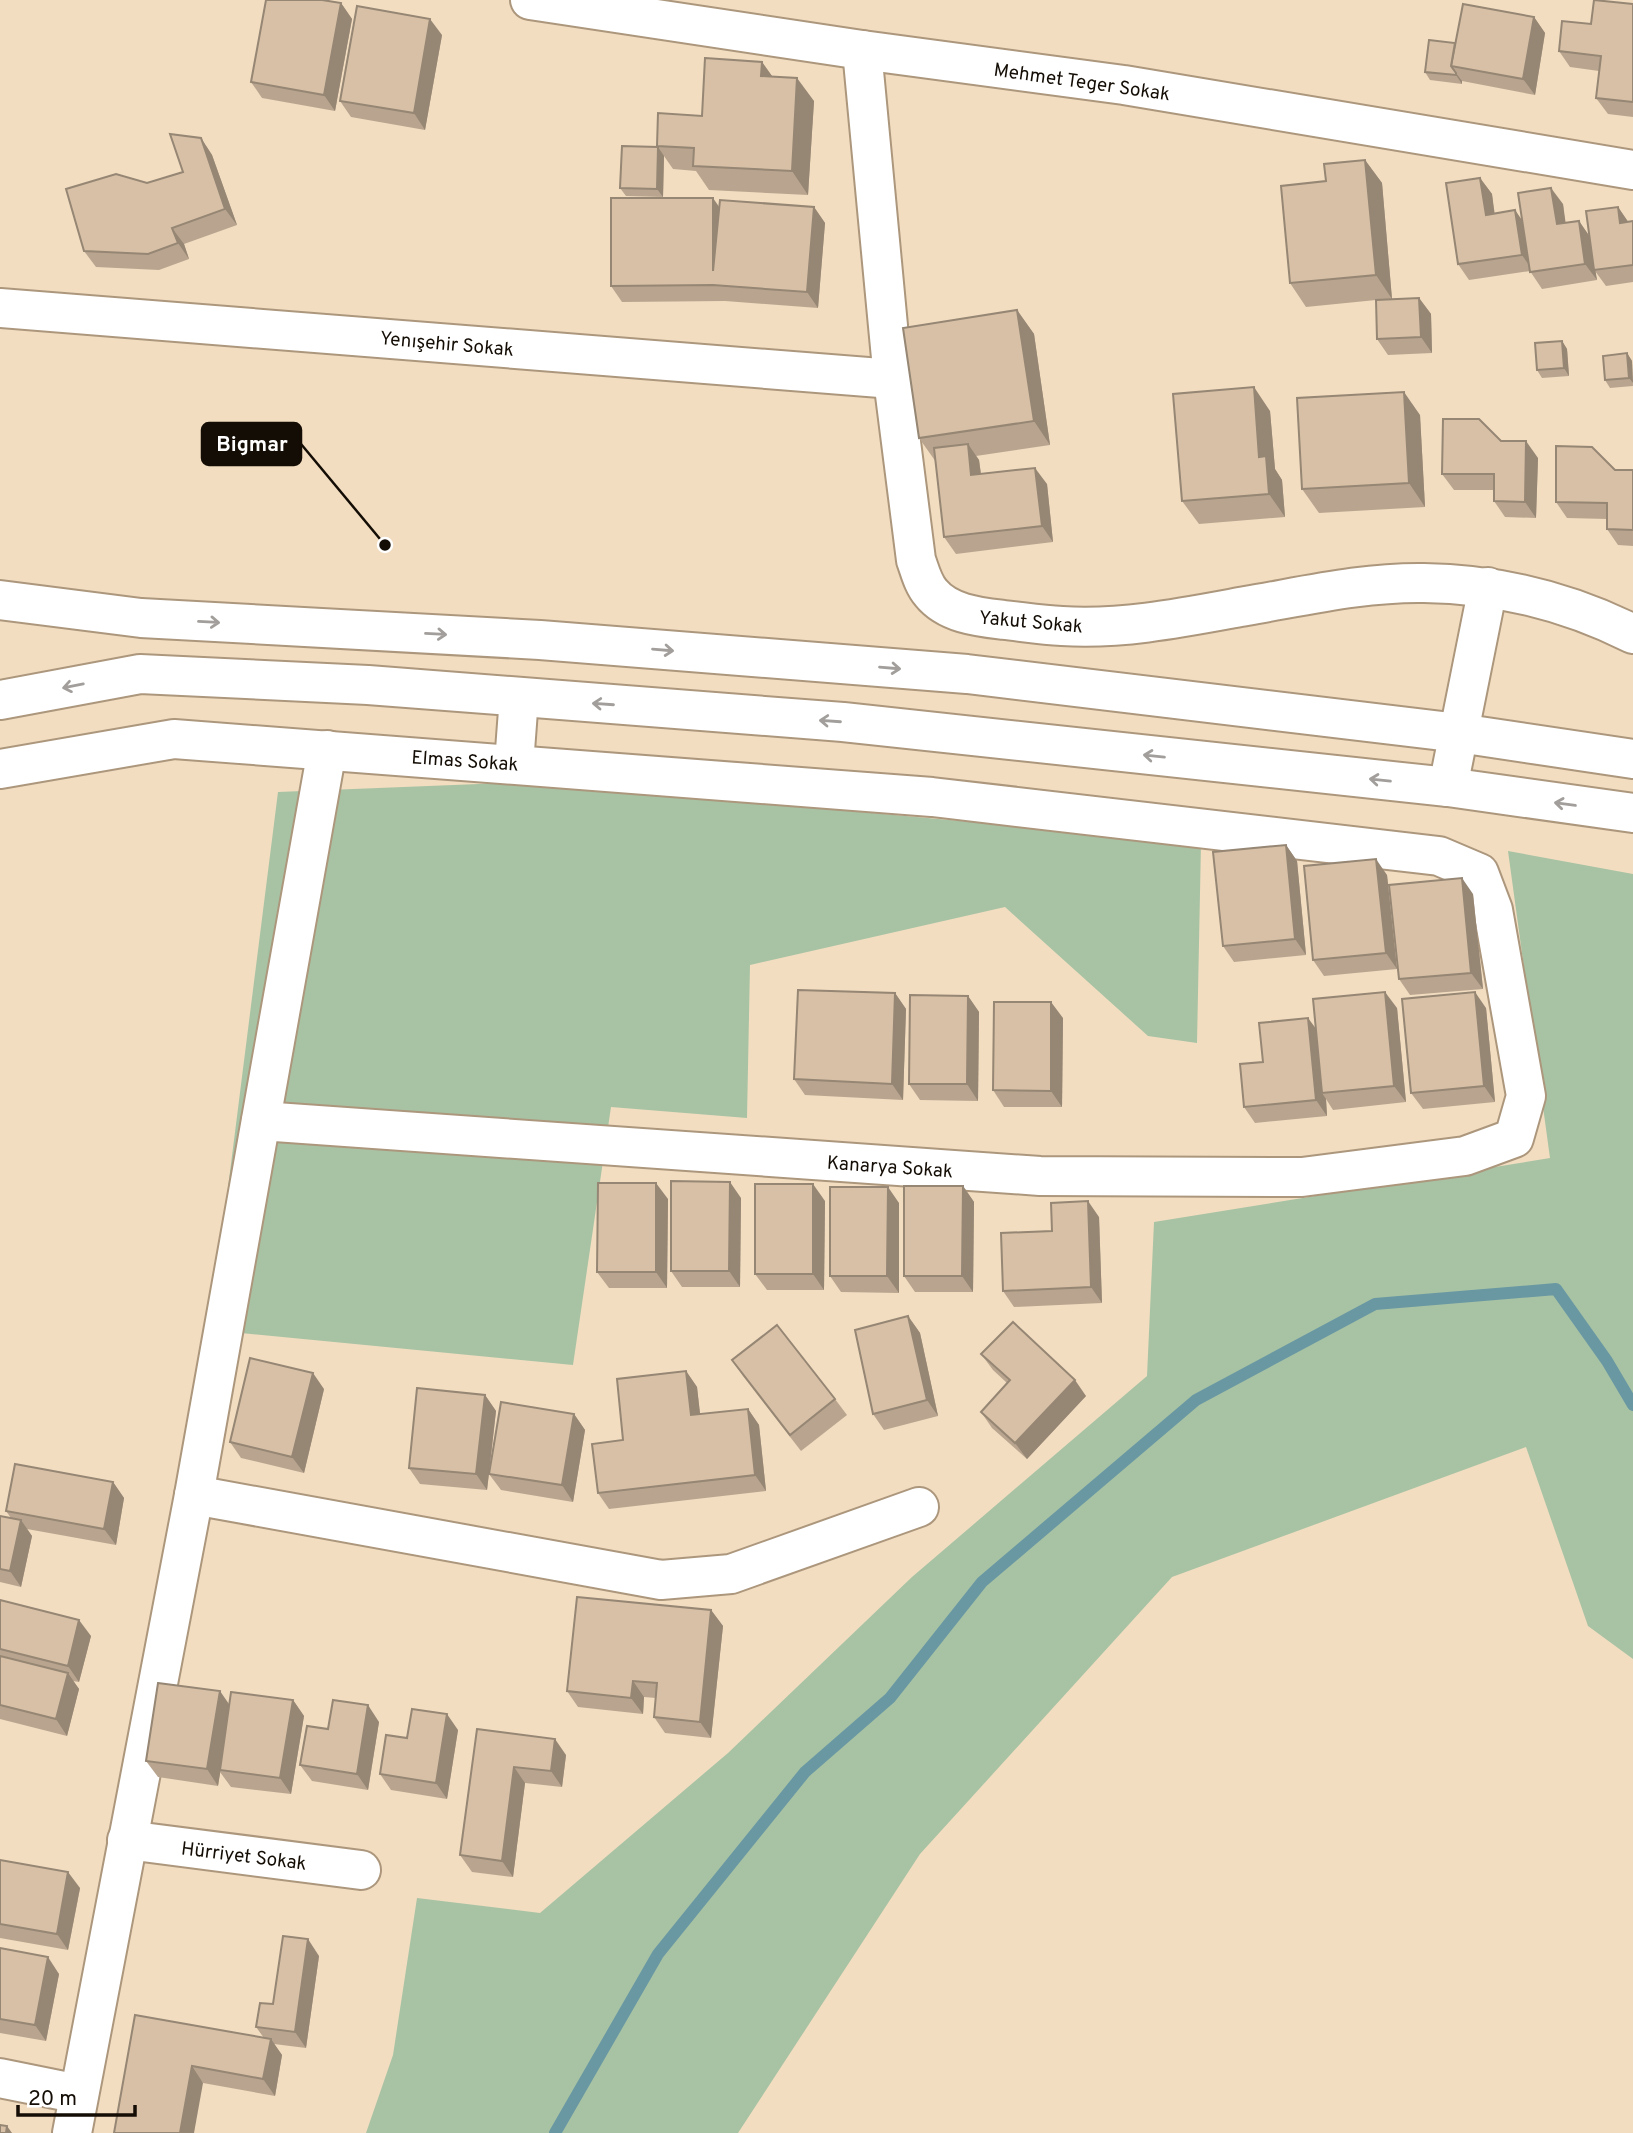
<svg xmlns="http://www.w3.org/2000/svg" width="1633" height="2133" viewBox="0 0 1633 2133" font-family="Overpass,sans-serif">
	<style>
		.green { fill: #a8c3a4 }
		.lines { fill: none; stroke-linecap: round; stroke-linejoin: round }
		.stream { stroke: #6998a3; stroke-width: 12 }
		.minor-casing { stroke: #ac977d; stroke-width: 42 }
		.tertiary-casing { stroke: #ac977d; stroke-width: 42 }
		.minor { stroke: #fff; stroke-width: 38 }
		.tertiary { stroke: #fff; stroke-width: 38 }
		.wall { fill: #b9a58f }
		.shaded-wall { fill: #968674 }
		.building { fill: #d7c0a6; stroke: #968674; stroke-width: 2 }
		.oneway { stroke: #a19e9b }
		.labels { text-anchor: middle; stroke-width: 5; stroke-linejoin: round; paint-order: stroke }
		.street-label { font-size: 19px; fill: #140d05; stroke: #fff }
		.leader { fill: none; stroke: #140d05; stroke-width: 2.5 }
		.callout-dot { fill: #140d05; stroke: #fff; stroke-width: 2.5 }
		.callout { fill: #140d05; stroke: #140d05; stroke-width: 2.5 }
		.callout-label { font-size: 21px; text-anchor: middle; font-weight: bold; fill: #fff }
	</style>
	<rect width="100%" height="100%" fill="#f2ddc1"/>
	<g class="green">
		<polygon points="531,782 1201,843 1197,1043 1148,1036 1005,907 750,965 747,1118 611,1107 573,1365 210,1330 278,792"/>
		<polygon points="1508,851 1633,874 1633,1659 1588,1626 1526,1447 1172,1577 920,1854 738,2133 366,2133 393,2055 417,1898 540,1913 728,1753 912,1577 1147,1376 1154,1222 1550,1158"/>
	</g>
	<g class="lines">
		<polyline class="stream" points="555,2133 658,1954 805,1772 890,1698 982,1582 1196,1400 1375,1304 1556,1289 1607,1361 1633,1405"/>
		<g class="minor-casing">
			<g id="minor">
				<polyline points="530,0 862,50 1124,85 1633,170"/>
				<path d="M 862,50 L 893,379 L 916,560 C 920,571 923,584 931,593 C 948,614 979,617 1004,620 C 1023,622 1042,625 1062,626 C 1123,630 1186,617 1246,606 C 1305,596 1364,582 1424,583 C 1498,584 1567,601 1633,634"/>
				<polyline points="0,308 893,379"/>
				<polyline points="514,764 519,697"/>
				<polyline points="0,769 174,739 932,797 1439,856 1479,873 1493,910 1526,1096 1514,1138 1465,1156 1302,1177 1040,1176 261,1121"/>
				<polyline points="1448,787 1488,587"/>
				<polyline points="194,1495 661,1580 731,1574 919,1507"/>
				<polyline points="127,1840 361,1870"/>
				<polyline points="0,2078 79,2094"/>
				<polyline points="72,2133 194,1495 327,750"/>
			</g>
		</g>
		<g class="tertiary-casing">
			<g id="tertiary">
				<polyline points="0,600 141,618 540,640 967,674 1459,733 1633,759"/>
				<polyline points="0,700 140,674 368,685 843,722 1448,787 1633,813"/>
			</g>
		</g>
		<use href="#minor" class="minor"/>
		<use href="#tertiary" class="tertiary"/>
	</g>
	<g class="wall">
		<polygon points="341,3 352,19 335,111 262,98 251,82"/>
		<polygon points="1633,4 1633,117 1608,114 1596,98 1599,71 1570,67 1559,51 1591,24"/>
		<polygon points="1534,17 1545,33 1535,95 1462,81 1462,84 1430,80 1425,72 1455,43"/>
		<polygon points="442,35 425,130 351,117 340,101"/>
		<polygon points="762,62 772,76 814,101 808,195 709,190 696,171 673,169 664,156 663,197 626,196 620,188 658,147 657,146 702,116"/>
		<polygon points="201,138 212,155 237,225 184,244 189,259 159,270 96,267 84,251 147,183 183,172"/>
		<polygon points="1365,160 1382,183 1392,299 1419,298 1431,314 1432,353 1388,355 1377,339 1376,300 1306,307 1290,283 1326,181"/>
		<polygon points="1480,178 1492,194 1494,214 1515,210 1522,221 1563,204 1565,223 1579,221 1590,237 1618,207 1628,222 1633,221 1633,282 1606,286 1595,271 1597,280 1542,289 1530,271 1469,280 1458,264"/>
		<polygon points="719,207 814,207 825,223 818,308 725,301 622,302 611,286"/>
		<polygon points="1017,310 1034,334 1050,445 976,456 979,460 981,474 1047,484 1053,542 956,554 944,537 936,462 919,438"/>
		<polygon points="1562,341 1567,349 1569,376 1542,378 1537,370"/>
		<polygon points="1627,353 1632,361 1633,386 1610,388 1605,380"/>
		<polygon points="1270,411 1275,469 1282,480 1285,517 1199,524 1182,501"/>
		<polygon points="1420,415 1425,507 1319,513 1302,489"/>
		<polygon points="1538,458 1536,518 1505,517 1494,501 1494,490 1454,490 1442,474"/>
		<polygon points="1615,470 1633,470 1633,546 1618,545 1607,529 1607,519 1567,518 1556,502"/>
		<polygon points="1286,845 1297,861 1306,955 1234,962 1223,946"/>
		<polygon points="1387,875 1397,969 1324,976 1313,960"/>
		<polygon points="1473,894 1483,989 1410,995 1399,979"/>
		<polygon points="895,993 906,1009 903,1100 805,1095 794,1079"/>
		<polygon points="968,996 979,1012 978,1101 920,1100 909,1084"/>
		<polygon points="1397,1008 1406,1102 1333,1110 1326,1099 1327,1116 1255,1123 1244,1107 1263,1062 1316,1028"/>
		<polygon points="1486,1008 1495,1102 1423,1109 1411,1093"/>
		<polygon points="1063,1018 1062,1107 1004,1107 993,1090"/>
		<polygon points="963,1186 974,1202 973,1292 915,1292 904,1276"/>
		<polygon points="741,1198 740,1287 682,1287 671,1271"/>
		<polygon points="668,1199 667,1288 609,1288 597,1272"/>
		<polygon points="825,1201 824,1290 767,1290 755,1274"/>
		<polygon points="899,1203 899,1293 841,1292 830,1276"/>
		<polygon points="1099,1217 1102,1303 1014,1307 1003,1291 1052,1231"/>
		<polygon points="908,1316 920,1333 938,1416 884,1430 873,1414"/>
		<polygon points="981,1354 1086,1396 1027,1459 992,1428 981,1412 1007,1383 993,1370"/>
		<polygon points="732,1360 835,1399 847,1415 801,1451 743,1376"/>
		<polygon points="686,1371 697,1387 700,1414 748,1409 759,1425 766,1491 609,1509 598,1493 623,1440"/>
		<polygon points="324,1389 304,1473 241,1458 230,1442"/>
		<polygon points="485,1395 496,1411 489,1474 574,1414 585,1430 573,1502 501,1490 489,1474 487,1490 420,1484 409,1468"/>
		<polygon points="113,1482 124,1498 116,1545 27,1529 32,1536 21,1587 0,1582 0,1516 11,1518 6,1511"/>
		<polygon points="0,1600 91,1636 79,1682 73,1681 79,1689 67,1736 0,1719"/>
		<polygon points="711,1610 723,1626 711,1738 665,1733 654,1717 656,1698 644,1697 643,1714 578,1707 567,1691"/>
		<polygon points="293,1700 304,1716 291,1794 231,1787 220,1772 218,1786 158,1777 146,1761 229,1705"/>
		<polygon points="379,1722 368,1790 312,1781 300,1765 328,1729"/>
		<polygon points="477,1729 566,1755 562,1787 525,1783 513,1877 472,1872 460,1855"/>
		<polygon points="458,1730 447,1799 391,1790 380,1774 407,1738"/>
		<polygon points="0,1860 80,1888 68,1950 0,1938"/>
		<polygon points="0,1948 59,1974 46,2041 0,2033"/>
		<polygon points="319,1956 306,2048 274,2044 282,2055 275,2096 203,2083 135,2015 264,2038 256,2027 273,2004"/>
	</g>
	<g class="shaded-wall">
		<polygon points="341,3 352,19 335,111 324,95"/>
		<polygon points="1534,17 1545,33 1535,95 1523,79"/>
		<polygon points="430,19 442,35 425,130 414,113"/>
		<polygon points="762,62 779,86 761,76"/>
		<polygon points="1456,73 1462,81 1462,84 1456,75"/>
		<polygon points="797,78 814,101 808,195 792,171"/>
		<polygon points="201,138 212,155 237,225 225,209"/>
		<polygon points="658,147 664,156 663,197 657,189"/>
		<polygon points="1365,160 1382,183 1392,299 1376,275"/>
		<polygon points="1480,178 1492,194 1497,231 1486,215"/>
		<polygon points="1551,188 1563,204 1568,240 1557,224"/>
		<polygon points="713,198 724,214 725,287 713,271"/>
		<polygon points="814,207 825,223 818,308 807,292"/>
		<polygon points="1618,207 1629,223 1620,223"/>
		<polygon points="1515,210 1526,226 1533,271 1522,255"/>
		<polygon points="1579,221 1590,237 1597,280 1585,264"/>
		<polygon points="172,228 184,244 189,259 178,243"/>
		<polygon points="1419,298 1431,314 1432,353 1421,337"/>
		<polygon points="1017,310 1034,334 1050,445 1034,421"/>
		<polygon points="1562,341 1567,349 1569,376 1564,368"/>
		<polygon points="1627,353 1632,361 1633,383 1629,378"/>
		<polygon points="1254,387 1270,411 1275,469 1282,480 1285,517 1269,494 1259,457"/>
		<polygon points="1404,392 1420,415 1425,507 1409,483"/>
		<polygon points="1526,441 1538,458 1536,518 1525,502"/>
		<polygon points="968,444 979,460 983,491 971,475"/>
		<polygon points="1035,468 1047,484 1053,542 1042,526"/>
		<polygon points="1286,845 1297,861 1306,955 1295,939"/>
		<polygon points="1376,859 1387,875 1397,969 1386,953"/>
		<polygon points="1462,878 1473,894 1483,989 1471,973"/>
		<polygon points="1385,992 1397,1008 1406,1102 1394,1086"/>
		<polygon points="1475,992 1486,1008 1495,1102 1484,1086"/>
		<polygon points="895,993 906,1009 903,1100 892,1084"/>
		<polygon points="968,996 979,1012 978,1101 967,1084"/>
		<polygon points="1051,1002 1063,1018 1062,1107 1051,1091"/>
		<polygon points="1308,1018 1320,1034 1322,1093 1326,1099 1327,1116 1316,1100"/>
		<polygon points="730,1182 741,1198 740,1287 729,1271"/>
		<polygon points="656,1183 668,1199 667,1288 656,1272"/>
		<polygon points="813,1184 825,1201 824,1290 813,1274"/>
		<polygon points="963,1186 974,1202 973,1292 962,1276"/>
		<polygon points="888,1187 899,1203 899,1293 887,1276"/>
		<polygon points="1088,1201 1099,1217 1102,1303 1091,1287"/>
		<polygon points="908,1316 920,1333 938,1416 927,1400"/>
		<polygon points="686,1371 697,1387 702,1431 691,1415"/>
		<polygon points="313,1373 324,1389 304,1473 292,1457"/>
		<polygon points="1075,1380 1086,1396 1027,1459 1015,1443"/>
		<polygon points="485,1395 496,1411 487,1490 476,1474"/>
		<polygon points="748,1409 759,1425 766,1491 755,1475"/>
		<polygon points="574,1414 585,1430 573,1502 562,1485"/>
		<polygon points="113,1482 124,1498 116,1545 104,1529"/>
		<polygon points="21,1520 32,1536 21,1587 10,1571"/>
		<polygon points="711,1610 723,1626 711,1738 700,1722"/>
		<polygon points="79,1620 91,1636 79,1682 68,1666"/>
		<polygon points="68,1673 79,1689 67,1736 56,1719"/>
		<polygon points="633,1681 644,1697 643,1714 631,1698"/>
		<polygon points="220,1691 231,1707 218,1786 207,1769"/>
		<polygon points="293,1700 304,1716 291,1794 280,1778"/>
		<polygon points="368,1705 379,1722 368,1790 357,1774"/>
		<polygon points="447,1714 458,1730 447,1799 436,1783"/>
		<polygon points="555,1739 566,1755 562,1787 551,1771"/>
		<polygon points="514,1767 525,1783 513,1877 502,1861"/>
		<polygon points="68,1872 80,1888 68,1950 57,1934"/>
		<polygon points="308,1939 319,1956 306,2048 295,2032"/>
		<polygon points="48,1957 59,1974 46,2041 35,2025"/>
		<polygon points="271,2039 282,2055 275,2096 263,2079"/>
		<polygon points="192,2066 203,2083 194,2133 180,2133"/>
		<polygon points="7,2126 12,2133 6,2133"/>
	</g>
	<g class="building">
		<polygon points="266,0 322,0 341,3 324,95 251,82"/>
		<polygon points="1594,0 1633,4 1633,102 1596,98 1601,56 1559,51 1562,21 1591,24"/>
		<polygon points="1463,4 1534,17 1523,79 1451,66"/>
		<polygon points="357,6 430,19 414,113 340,101"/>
		<polygon points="1429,40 1455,43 1451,66 1456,73 1456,75 1425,72"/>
		<polygon points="705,58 762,62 761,76 797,78 792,171 693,166 694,148 657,146 658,113 702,116"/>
		<polygon points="170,134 201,138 225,209 172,228 178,243 148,254 84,251 66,189 116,174 147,183 183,172"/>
		<polygon points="622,146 658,147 657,189 620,188"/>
		<polygon points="1365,160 1376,275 1290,283 1281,186 1326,181 1324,164"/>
		<polygon points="1480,178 1486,215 1515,210 1522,255 1458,264 1446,183"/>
		<polygon points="1551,188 1557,224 1579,221 1585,264 1530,272 1518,193"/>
		<polygon points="611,198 713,198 713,271 720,200 814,207 807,292 713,285 611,286"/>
		<polygon points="1618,207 1620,223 1633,221 1633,265 1594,270 1586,211"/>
		<polygon points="1419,298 1421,337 1377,339 1376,300"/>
		<polygon points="1017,310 1034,421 919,438 903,328"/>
		<polygon points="1562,341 1564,368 1537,370 1535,343"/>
		<polygon points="1627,353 1629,378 1605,380 1603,356"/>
		<polygon points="1254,387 1259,457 1266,456 1269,494 1182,501 1173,394"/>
		<polygon points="1404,392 1409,483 1302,489 1297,398"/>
		<polygon points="1443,419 1479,419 1501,441 1526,441 1525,502 1494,501 1494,474 1442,474"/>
		<polygon points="968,444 971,475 1035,468 1042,526 944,537 934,448"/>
		<polygon points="1556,446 1592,447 1615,470 1633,470 1633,530 1607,529 1607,503 1556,502"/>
		<polygon points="1286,845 1295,939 1223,946 1213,852"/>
		<polygon points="1376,859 1386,953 1313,960 1304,866"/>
		<polygon points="1462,878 1471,973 1399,979 1389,885"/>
		<polygon points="798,990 895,993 892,1084 794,1079"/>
		<polygon points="1385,992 1394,1086 1322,1093 1313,999"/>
		<polygon points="1475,992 1484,1086 1411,1093 1402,999"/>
		<polygon points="910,995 968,996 967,1084 909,1084"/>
		<polygon points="994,1002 1051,1002 1051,1091 993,1090"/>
		<polygon points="1308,1018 1316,1100 1244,1107 1240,1064 1263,1062 1259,1023"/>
		<polygon points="671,1181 730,1182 729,1271 671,1271"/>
		<polygon points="598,1183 656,1183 656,1272 597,1272"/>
		<rect x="755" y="1184" width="58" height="90"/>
		<polygon points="904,1186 963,1186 962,1276 904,1276"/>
		<polygon points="830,1187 888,1187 887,1276 830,1276"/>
		<polygon points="1088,1201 1091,1287 1003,1291 1001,1233 1052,1231 1051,1203"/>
		<polygon points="908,1316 927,1400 873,1414 855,1330"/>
		<polygon points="1013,1322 1075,1380 1015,1443 981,1412 1010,1380 981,1354"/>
		<polygon points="777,1325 835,1399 790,1435 732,1360"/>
		<polygon points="250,1358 313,1373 292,1457 230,1442"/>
		<polygon points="686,1371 691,1415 748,1409 755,1475 598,1493 592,1444 623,1440 617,1379"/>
		<polygon points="417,1388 485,1395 476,1474 409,1468"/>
		<polygon points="501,1402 574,1414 562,1485 489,1474"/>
		<polygon points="15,1464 113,1482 104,1529 6,1511"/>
		<polygon points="0,1516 21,1520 10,1571 0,1569"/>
		<polygon points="577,1597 711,1610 700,1722 654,1717 657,1683 633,1681 631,1698 567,1691"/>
		<polygon points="0,1600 79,1620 68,1666 0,1649"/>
		<polygon points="0,1656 68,1673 56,1719 0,1705"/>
		<polygon points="158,1683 220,1691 207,1769 146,1761"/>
		<polygon points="231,1692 293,1700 280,1778 220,1770"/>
		<polygon points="333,1700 368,1705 357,1774 300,1765 307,1726 328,1729"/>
		<polygon points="412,1709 447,1714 436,1783 380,1774 386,1735 407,1738"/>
		<polygon points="477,1729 555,1739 551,1771 514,1767 502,1861 460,1855"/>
		<polygon points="0,1860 68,1872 57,1934 0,1924"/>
		<polygon points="283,1936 308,1939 295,2032 256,2027 260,2003 273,2004"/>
		<polygon points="0,1948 48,1957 35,2025 0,2019"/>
		<polygon points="135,2015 271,2039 263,2079 192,2066 180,2133 114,2133"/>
		<polygon points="0,2125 7,2126 6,2133 0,2133"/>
	</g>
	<defs><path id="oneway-shaft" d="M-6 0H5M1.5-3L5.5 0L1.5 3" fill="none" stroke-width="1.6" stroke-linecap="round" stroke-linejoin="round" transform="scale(1.75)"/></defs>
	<g class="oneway">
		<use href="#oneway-shaft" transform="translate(209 622) rotate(3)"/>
		<use href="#oneway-shaft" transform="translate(436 634) rotate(3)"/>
		<use href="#oneway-shaft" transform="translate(663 650) rotate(5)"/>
		<use href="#oneway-shaft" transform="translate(890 668) rotate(5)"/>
		<use href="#oneway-shaft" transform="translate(73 686) rotate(169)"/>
		<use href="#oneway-shaft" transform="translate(603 704) rotate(-176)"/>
		<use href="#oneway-shaft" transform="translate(830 721) rotate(-176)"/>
		<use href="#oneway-shaft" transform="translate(1154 756) rotate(-174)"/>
		<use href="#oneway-shaft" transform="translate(1380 780) rotate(-174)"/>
		<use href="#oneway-shaft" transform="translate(1565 804) rotate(-172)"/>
	</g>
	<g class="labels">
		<g class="street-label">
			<text transform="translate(1082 81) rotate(8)" y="7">Mehmet Teger Sokak</text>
			<text transform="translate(447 343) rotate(5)" y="7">Yenışehir Sokak</text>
			<text transform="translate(1031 621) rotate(5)" y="7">Yakut Sokak</text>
			<text transform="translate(465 760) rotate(4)" y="7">Elmas Sokak</text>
			<text transform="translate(890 1166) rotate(4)" y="7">Kanarya Sokak</text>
			<text transform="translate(244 1855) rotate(7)" y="7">Hürriyet Sokak</text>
		</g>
	</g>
	<path class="leader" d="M385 545L301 444"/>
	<circle class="callout-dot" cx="385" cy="545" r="7"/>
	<rect class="callout" x="202" y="423" width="99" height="42" rx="7"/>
	<g class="callout-label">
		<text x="252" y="451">Bigmar</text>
	</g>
	<path d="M18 2105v10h117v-10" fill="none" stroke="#140d05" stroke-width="3.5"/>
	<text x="28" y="2105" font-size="21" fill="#140d05" stroke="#ffffff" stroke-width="5" paint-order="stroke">20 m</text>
</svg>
